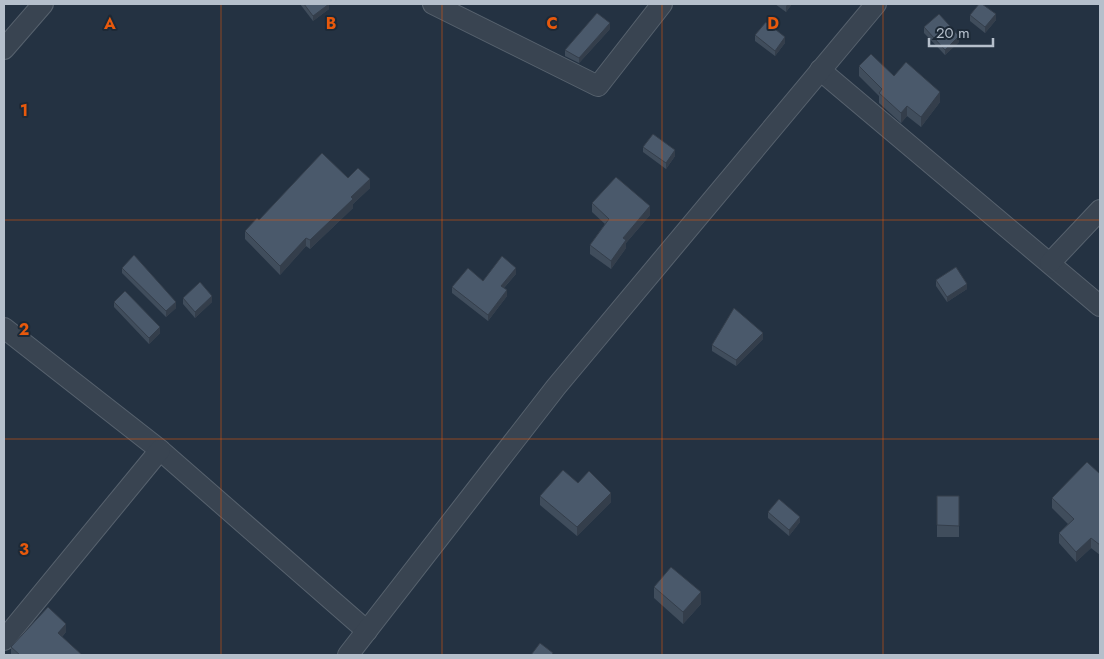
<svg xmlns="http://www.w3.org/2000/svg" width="1104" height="659" viewBox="0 0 1104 659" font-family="Jost,sans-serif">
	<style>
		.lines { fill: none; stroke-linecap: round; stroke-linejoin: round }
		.street-casing { stroke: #57626e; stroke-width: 22 }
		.street { stroke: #394451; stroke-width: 20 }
		.wall { fill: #404d5c }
		.shaded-wall { fill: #343e4b }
		.building { fill: #4a596b; stroke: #343e4b }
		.grid { fill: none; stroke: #e8590c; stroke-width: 1; stroke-opacity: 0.55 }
		.grid-label { font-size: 16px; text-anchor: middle; font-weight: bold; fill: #e8590c; stroke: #1d2936; stroke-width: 4; stroke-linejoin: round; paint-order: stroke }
	</style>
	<rect width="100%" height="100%" fill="#243242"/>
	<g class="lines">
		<g class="street-casing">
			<g id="street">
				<polyline points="433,4 598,86 662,4"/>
				<polyline points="4,49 43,4"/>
				<polyline points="820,70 1100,306"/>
				<polyline points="1050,263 1100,210"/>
				<polyline points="4,328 160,450 367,631"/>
				<polyline points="4,640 160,450"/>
				<polyline points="348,655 556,387 876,4"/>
			</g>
		</g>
		<use href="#street" class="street"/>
	</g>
	<g class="wall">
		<polygon points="300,4 329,4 329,9 313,21"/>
		<polygon points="775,4 792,4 786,12"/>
		<polygon points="970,15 996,20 985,33 970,21"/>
		<polygon points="924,27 959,42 945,55 924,33"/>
		<polygon points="610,29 579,63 565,56 565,50"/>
		<polygon points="755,35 785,43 775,56 755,41"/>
		<polygon points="859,66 894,76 940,102 921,127 907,116 901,123 879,103 879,96 859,76"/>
		<polygon points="643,147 675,156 666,169 643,152"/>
		<polygon points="348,178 370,188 353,204 353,208 310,249 306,246 280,275 245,239 245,231 259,220"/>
		<polygon points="592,203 650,215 626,243 626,248 611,269 590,254 590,245 605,224 592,212"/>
		<polygon points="122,268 176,308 166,317 122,273"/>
		<polygon points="516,274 504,288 507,296 488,321 452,293 452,287"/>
		<polygon points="936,280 967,289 947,302 936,286"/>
		<polygon points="183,298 212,302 195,318 183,304"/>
		<polygon points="114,302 160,333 149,344 114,307"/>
		<polygon points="763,339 736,366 712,351 712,345"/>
		<polygon points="1100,474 1100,555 1091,548 1076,562 1059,543 1059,533 1068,524 1052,508 1052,498"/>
		<polygon points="578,483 611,502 577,536 540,505 540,496"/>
		<rect x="937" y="496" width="22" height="41"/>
		<polygon points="768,512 800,522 789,536 768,518"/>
		<polygon points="654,587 701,604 683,624 654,598"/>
		<polygon points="66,632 62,637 82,655 12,655 11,654 11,647"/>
	</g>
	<g class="shaded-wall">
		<polygon points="329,4 329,9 313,21 313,16"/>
		<polygon points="788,4 792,4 786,12 786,6"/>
		<polygon points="996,14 996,20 985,33 985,27"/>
		<polygon points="610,23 610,29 579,63 579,58"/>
		<polygon points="959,36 959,42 945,55 945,50"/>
		<polygon points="785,37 785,43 775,56 775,51"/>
		<polygon points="940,92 940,102 921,127 921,117"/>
		<polygon points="907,106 907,116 901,123 901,113"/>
		<polygon points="675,150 675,156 666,169 666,163"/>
		<polygon points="370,179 370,188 353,204 353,208 310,249 310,240 351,197"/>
		<polygon points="650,206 650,215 626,243 626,248 611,269 611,261 623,238"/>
		<polygon points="306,238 306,246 280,275 280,266"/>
		<polygon points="516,268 516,274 501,291 501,286"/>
		<polygon points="967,284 967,289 947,302 947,297"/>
		<polygon points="507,290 507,296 488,321 488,315"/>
		<polygon points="212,296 212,302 195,318 195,312"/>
		<polygon points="176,302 176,308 166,317 166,311"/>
		<polygon points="160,327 160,333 149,344 149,338"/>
		<polygon points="763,333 763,339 736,366 736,360"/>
		<polygon points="611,493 611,502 577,536 577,527"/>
		<polygon points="800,517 800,522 789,536 789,530"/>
		<polygon points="1091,538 1091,548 1076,562 1076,552"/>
		<polygon points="701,592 701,604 683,624 683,612"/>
		<polygon points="66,624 66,632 58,641 58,633"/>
	</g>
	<g class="building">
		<polygon points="304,4 329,4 313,16"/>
		<polygon points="979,4 982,4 996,14 985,27 970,15"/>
		<polygon points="597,13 610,23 579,58 565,50"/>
		<polygon points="939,14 959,36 945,50 924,27"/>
		<polygon points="766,22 785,37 775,51 755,35"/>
		<polygon points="871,54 894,76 906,62 940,92 921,117 907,106 901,113 879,93 882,89 859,66"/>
		<polygon points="653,134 675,150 666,163 643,147"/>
		<polygon points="322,153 348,178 358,168 370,179 351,197 353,199 310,240 306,238 280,266 245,231 257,218 259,220"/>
		<polygon points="616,177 650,206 623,238 626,240 611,261 590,245 609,219 592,203"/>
		<polygon points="134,255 176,302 166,311 122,268"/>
		<polygon points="502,256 516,268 501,286 507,290 488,315 452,287 468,268 483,281"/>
		<polygon points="956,267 967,284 947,297 936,280"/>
		<polygon points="200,282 212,296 195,312 183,298"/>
		<polygon points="125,291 160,327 149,338 114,302"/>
		<polygon points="734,308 763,333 736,360 712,345"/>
		<polygon points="1087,462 1100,474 1100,545 1091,538 1076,552 1059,533 1074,519 1052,498"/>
		<polygon points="563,470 578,483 589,471 611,493 577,527 540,496"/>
		<polygon points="937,496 959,496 959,526 937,525"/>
		<polygon points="779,499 800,517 789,530 768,512"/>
		<polygon points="671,567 701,592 683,612 654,587"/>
		<polygon points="48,607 66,624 58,633 82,655 20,655 11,647"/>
		<polygon points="540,643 553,653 551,655 531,655"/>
	</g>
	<path class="grid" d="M 221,4 L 221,655M 442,4 L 442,655M 662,4 L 662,655M 883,4 L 883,655M 4,220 L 1100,220M 4,439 L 1100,439"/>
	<g class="grid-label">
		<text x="110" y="29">A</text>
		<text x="331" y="29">B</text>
		<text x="552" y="29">C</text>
		<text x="773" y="29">D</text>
		<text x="24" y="116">1</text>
		<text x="24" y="335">2</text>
		<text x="24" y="555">3</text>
	</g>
	<rect width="1104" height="659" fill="none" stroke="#b5bfcb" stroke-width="10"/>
	<path d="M929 38v8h64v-8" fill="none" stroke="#b5bfcb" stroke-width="2.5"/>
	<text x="936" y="38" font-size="15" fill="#b5bfcb" stroke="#1d2936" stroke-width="4" paint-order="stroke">20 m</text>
</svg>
